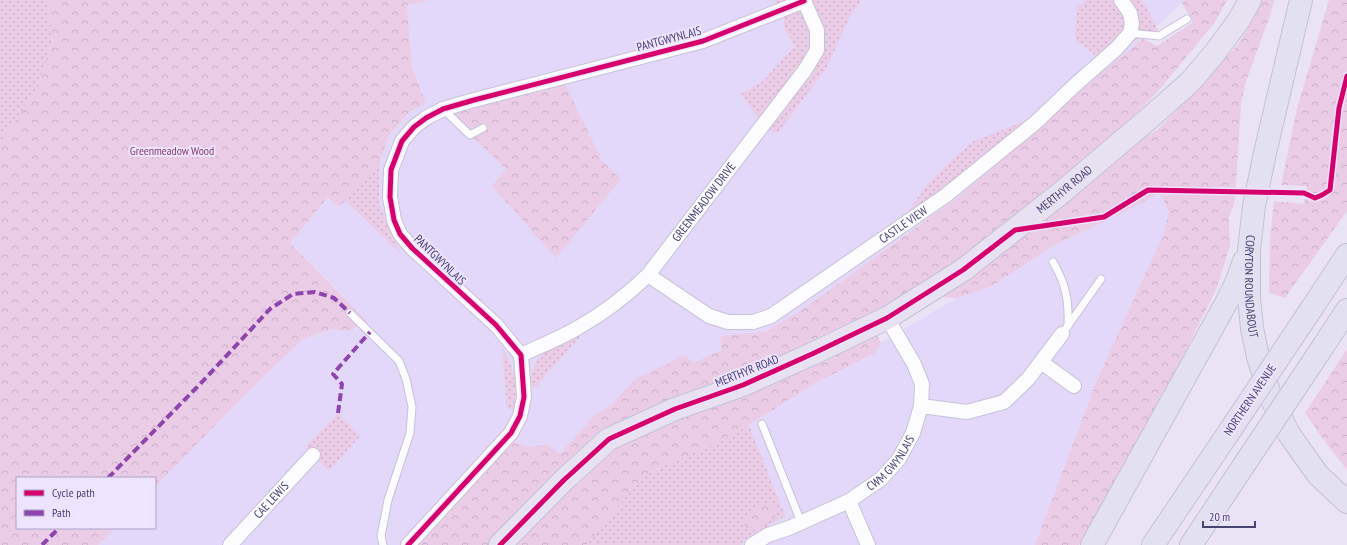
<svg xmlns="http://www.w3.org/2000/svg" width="1347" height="545" viewBox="0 0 1347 545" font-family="'PT Sans Narrow',sans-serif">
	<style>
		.residential { fill: #e3d8f9 }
		.grass { fill: url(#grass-dots) }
		.forest { fill: url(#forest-crowns) }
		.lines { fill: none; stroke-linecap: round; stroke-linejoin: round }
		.lane-casing { stroke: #c6c2d7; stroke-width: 9 }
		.street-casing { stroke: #c6c2d7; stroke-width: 16 }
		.primary-casing { stroke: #c5c1d5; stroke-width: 24 }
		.highway-casing { stroke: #c5c1d5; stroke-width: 24 }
		.lane { stroke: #fcfbfe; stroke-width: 7 }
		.street { stroke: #fcfbfe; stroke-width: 14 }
		.primary { stroke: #e7e1f2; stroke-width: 22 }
		.highway { stroke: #e2e0f1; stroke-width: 22 }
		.highway-bridge-casing { stroke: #c5c1d5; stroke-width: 24; stroke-linecap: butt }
		.highway-bridge { stroke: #e2e0f1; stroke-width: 22 }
		.quiet { stroke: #8e44ad; stroke-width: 4; stroke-dasharray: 8 4; stroke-linecap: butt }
		.cycleway-casing { stroke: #eee4ff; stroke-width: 8 }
		.cycleway { stroke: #d6006c; stroke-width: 5 }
		.labels { text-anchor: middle; stroke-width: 4; stroke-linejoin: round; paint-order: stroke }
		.street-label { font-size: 12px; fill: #484375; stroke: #eee4ff }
		.park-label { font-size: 12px; fill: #883f67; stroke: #eee4ff }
	</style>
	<defs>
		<pattern id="grass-dots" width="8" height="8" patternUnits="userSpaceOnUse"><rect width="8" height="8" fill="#ebcce7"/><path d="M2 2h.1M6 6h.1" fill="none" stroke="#cbb0ca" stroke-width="1.8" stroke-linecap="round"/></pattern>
		<pattern id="forest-crowns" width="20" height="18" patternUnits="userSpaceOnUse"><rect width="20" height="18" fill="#ebcce7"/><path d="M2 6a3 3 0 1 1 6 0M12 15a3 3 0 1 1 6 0" fill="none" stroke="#cbb0ca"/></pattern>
	</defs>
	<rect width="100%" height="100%" fill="#eae3f6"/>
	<g class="residential">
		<polygon points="431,0 1185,0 1143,39 1104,70 960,196 803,309 765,332 720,336 735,369 565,458 547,444 531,447 514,442 419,545 98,545 115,528 155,528 155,487 245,395 303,339 332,329 348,331 342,295 290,243 328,197 379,166 389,136 411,111 426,103 412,68 407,5"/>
		<polygon points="1158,194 1164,201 1169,213 1163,237 1150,263 1097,380 1035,545 741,545 744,540 784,516 749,425 814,384 875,353 881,343 957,298 992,286 1058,243 1111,219"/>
	</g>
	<g class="grass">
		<polygon points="0,0 45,0 48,5 52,38 45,68 32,98 0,142"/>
		<polygon points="773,0 862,0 850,16 826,69 777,134 763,125 741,94 763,81 795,46 785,30 782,7"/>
		<polygon points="1087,0 1141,0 1146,7 1158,30 1150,35 1117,48 1094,68 1096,56 1075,39 1077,8"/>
		<polygon points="1031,119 940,193 906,215 925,187 946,165 974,141"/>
		<polygon points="379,166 379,202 390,232 401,254 346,201"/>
		<path d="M 584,332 L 535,388 L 529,383 C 532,372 535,361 544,352 Z"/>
		<path d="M 502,347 C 514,368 519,385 513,409 L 507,408 Z"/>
		<polygon points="338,413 360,436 329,471 313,455 306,446"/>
		<polygon points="749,425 785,516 744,540 741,545 586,545 629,493 647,474 664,466 719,442"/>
	</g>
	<g class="forest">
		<polygon points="45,0 431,0 407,5 412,68 426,103 411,111 389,135 379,166 339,207 328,197 290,243 367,321 348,331 332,329 303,339 245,395 155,487 155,478 17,478 17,528 115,528 98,545 0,545 0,142 32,98 45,68 52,38 48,5"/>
		<polygon points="1184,0 1227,0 1215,22 1160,89 1123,128 1129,147 1157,130 1237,46 1255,16 1263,0 1274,0 1270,16 1246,81 1241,104 1235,201 1229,217 1230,246 1216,290 1181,360 1079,545 1035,545 1097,380 1150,263 1163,237 1169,213 1164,201 1158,194 1111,219 1058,243 992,286 957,298 944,297 929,291 872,325 881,343 875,353 814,384 749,425 719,442 664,466 647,474 629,493 586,545 419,545 514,442 530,447 547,444 560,454 595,415 611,405 635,379 686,355 693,363 722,350 720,336 765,332 803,309 960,196 1104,70 1143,39 1157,46 1193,22 1182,3"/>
		<polygon points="1329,0 1347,0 1347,211 1285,298 1269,293 1270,239 1274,201 1304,204 1307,186 1281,185 1297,108"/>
		<polygon points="562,77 602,161 621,179 556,258 492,186 506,169 443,109"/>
		<polygon points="1347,349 1347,470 1326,443 1305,413"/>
		<path d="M 764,503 L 772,506 L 778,511 L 775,518 L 762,526 L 751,531 L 746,529 L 744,523 C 750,512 752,506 764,503 Z"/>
	</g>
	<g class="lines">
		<g class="lane-casing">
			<g id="lane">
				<polyline points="1130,33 1159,36 1187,19"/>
				<polyline points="443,109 470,135 483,128"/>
				<path d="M 1053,262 C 1066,284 1069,301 1068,326"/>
				<polyline points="350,313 399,361 406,379 412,407 410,433 388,500 381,536 383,545"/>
				<polyline points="1062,334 1101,279"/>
				<polyline points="762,424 801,522"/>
			</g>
		</g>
		<g class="street-casing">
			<g id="street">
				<path id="s1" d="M 648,275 L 709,316 L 728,322 L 753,322 L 771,316 L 945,196 L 1035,123 L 1075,85 L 1117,48 L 1130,33 L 1132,24 L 1130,13 L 1121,0"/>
				<path id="s2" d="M 521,355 C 540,346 561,338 579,327 C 606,312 626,296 648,275 L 805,70 L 817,50 L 817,30 L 804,1 L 805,0"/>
				<polyline points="1041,362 1074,386"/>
				<polyline points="921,406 967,412 1004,402 1028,379 1062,334"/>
				<polyline points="849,501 868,545"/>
				<path id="s3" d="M 230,545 L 313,455"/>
				<polyline points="408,545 511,433 520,416 524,397 521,355 496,325 412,248 400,234 394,220 390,197 391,170 402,141 414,127 426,118 443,109 474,100 703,41 804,1"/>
				<path id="s4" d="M 752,545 L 768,535 L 789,528 L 849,501 L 881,479 L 899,459 L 913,433 L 921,406 L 922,384 L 914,364 L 887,318"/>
			</g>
		</g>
		<g class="primary-casing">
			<g id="primary">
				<path id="s5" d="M 500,545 L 564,480 L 609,439 L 675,409 L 743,385 L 812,354 L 887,318 L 963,270 L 1061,193 L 1146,121 L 1189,83 L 1214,54 L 1239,20 L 1250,0"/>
			</g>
		</g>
		<g class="highway-casing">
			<g id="highway">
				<path id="s6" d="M 1301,0 L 1265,153 L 1254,206 L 1249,250 L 1249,298 L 1252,328 L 1258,357 L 1271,398 L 1289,434 L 1318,475 L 1347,502"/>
				<polyline points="1312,308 1347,255"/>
				<polyline points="1324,345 1347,310"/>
				<polyline points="1092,545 1225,305 1237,281 1244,261"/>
				<polyline points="1153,545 1231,429"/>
				<polyline points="1191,545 1244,465"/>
			</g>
		</g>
		<use href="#lane" class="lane"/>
		<use href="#street" class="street"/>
		<use href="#primary" class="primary"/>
		<use href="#highway" class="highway"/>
		<g class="highway-bridge-casing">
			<g id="highway-bridge">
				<polyline points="1231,429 1312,308"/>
				<polyline points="1244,465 1324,345"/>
			</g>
		</g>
		<use href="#highway-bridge" class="highway-bridge"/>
		<g class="quiet">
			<polyline points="338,413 342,384 333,374 370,332"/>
			<polyline points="108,478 202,382 270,309 293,294 315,292 334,298 350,313"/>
			<polyline points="42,545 59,528"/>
		</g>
		<g class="cycleway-casing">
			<g id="cycleway">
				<polyline points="408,545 511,433 520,416 524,397 521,355 496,325 412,248 400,234 394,220 390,197 391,170 402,141 414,127 426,118 443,109 474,100 703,41 804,1"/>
				<polyline points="500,545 564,480 609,439 675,409 743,385 812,354 887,318 963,270 1015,230 1104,217 1148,190 1304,193 1315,198 1322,195 1330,190 1339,108 1347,76"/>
			</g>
		</g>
		<use href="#cycleway" class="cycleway"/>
	</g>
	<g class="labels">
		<g class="street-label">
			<text transform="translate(669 39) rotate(-15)" y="4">PANTGWYNLAIS</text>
			<text dy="4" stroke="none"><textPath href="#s5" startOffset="675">MERTHYR ROAD</textPath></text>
			<text dy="4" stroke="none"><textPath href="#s2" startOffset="243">GREENMEADOW DRIVE</textPath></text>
			<text dy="4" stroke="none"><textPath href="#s1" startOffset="298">CASTLE VIEW</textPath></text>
			<text transform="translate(440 260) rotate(44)" y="4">PANTGWYNLAIS</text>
			<text dy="4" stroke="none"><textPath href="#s6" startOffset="292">CORYTON ROUNDABOUT</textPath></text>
			<text transform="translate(747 371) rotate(-22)" y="4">MERTHYR ROAD</text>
			<text transform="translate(1250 400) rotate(-56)" y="4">NORTHERN AVENUE</text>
			<text dy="4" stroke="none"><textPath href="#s4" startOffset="164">CWM GWYNLAIS</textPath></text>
			<text dy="4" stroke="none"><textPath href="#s3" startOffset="61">CAE LEWIS</textPath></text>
		</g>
		<g class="park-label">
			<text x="172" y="155">Greenmeadow Wood</text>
		</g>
	</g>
	<rect x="16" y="477" width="140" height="52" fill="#eee4ff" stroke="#aca4c8"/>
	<rect x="24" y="490" width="20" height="6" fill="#d6006c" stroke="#aca4c8"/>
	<text x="52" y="497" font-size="12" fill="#484375">Cycle path</text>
	<rect x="24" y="510" width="20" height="6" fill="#8e44ad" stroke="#aca4c8"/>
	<text x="52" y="517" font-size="12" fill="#484375">Path</text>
	<path d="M1203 521v6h52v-6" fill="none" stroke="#484375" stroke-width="2"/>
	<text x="1209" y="521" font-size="12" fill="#484375" stroke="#eee4ff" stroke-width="3" paint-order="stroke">20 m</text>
</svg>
